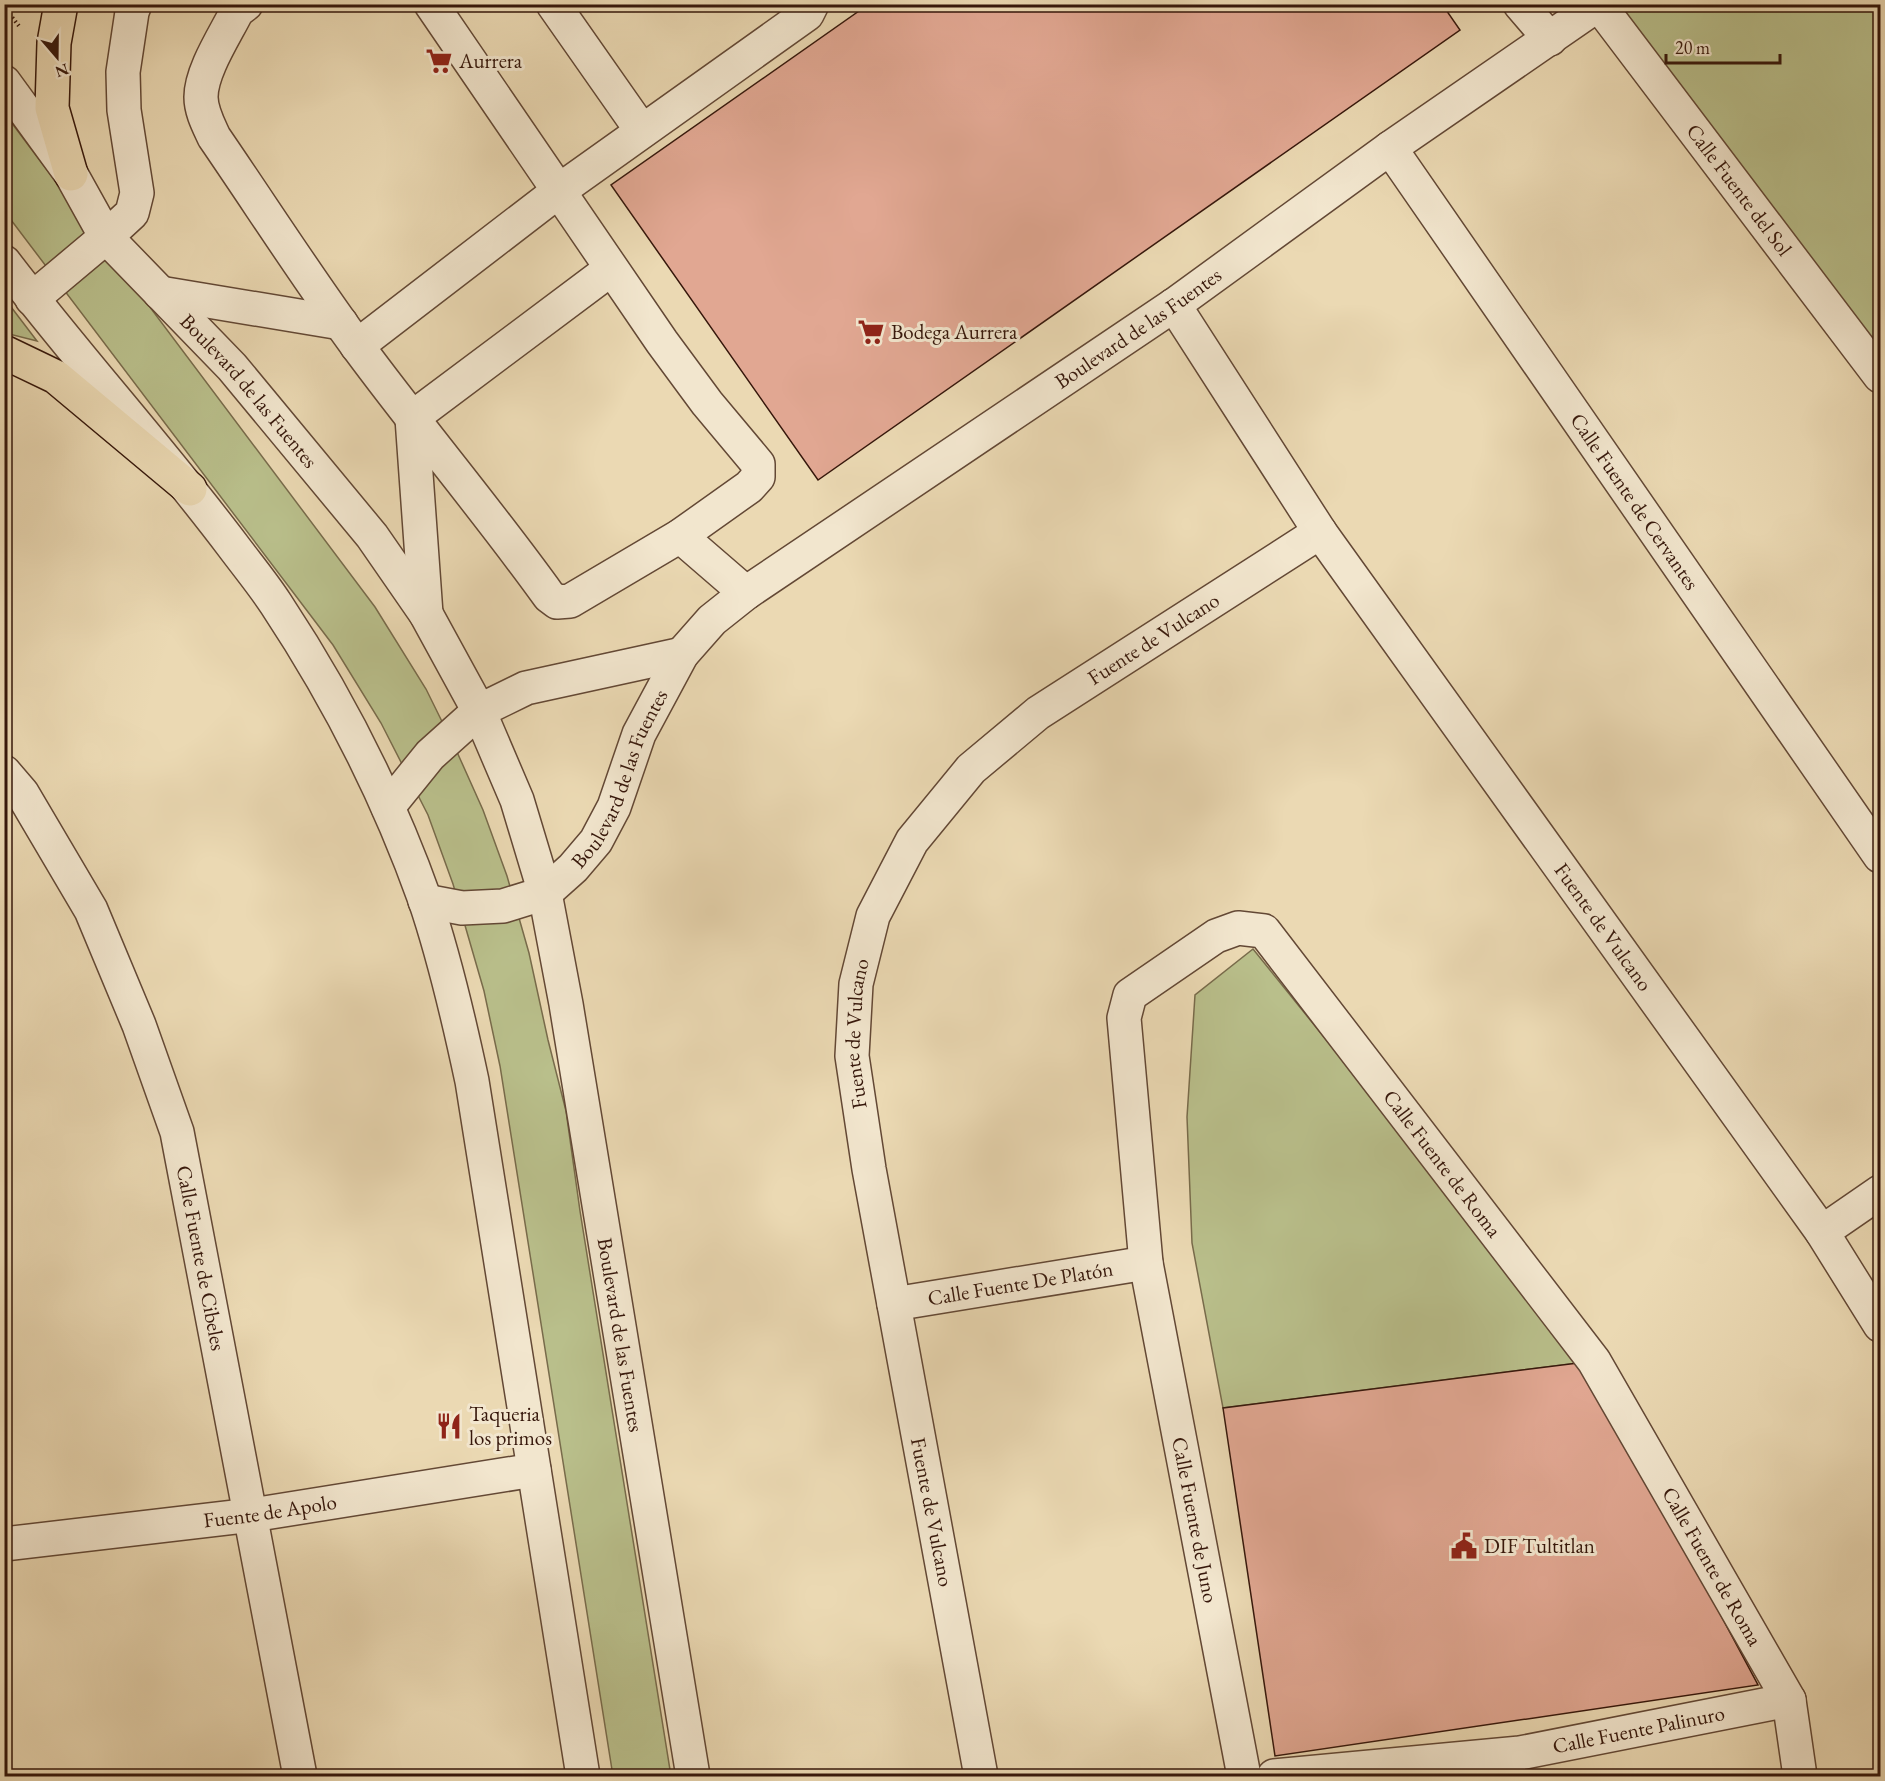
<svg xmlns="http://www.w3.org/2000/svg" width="1885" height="1781" viewBox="0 0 1885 1781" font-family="'EB Garamond',serif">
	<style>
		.green { fill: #b9bf8b; stroke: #786b4b; stroke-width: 1.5 }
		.building { fill: #e1a792; stroke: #36170b; stroke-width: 1.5 }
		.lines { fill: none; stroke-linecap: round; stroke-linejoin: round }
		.minor-casing { stroke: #634835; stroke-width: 36 }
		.major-casing { stroke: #36170b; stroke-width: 36 }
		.path { stroke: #36170b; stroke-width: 4; stroke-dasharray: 1.5 3; stroke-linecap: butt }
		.minor { stroke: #f2e6ce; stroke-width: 33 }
		.major { stroke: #ebd9b3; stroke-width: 33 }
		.labels { text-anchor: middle; stroke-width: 6; stroke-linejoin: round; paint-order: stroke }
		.poi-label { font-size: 21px; fill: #36170b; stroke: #f2e6ce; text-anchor: start }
		.street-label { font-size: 21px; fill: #36170b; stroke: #f2e6ce }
	</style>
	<rect width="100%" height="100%" fill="#ebd9b3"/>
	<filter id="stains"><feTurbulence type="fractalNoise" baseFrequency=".00333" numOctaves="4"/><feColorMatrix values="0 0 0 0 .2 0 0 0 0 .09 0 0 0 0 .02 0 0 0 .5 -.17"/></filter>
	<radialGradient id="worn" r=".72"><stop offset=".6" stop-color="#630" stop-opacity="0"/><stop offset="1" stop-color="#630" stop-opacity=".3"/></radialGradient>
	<g class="green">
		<polygon points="1611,5 1880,5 1880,372"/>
		<polygon points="5,114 375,607 426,689 457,752 483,810 507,876 529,953 548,1040 566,1111 580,1211 671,1776 613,1776 500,1066 484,991 453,884 428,815 381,723 333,645 5,212"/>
		<polygon points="5,299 37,341 5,333"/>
		<polygon points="1253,949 1586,1362 1223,1408 1192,1243 1187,1117 1195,995"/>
	</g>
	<g class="building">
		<polygon points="869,4 1442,4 1460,30 818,480 611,185"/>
		<polygon points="1586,1362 1758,1685 1275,1756 1223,1408"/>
	</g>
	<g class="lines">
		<g class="minor-casing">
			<g id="minor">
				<path d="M 246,4 L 237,11 C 225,35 201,71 201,97 C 201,111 208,124 214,137 C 262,207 308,279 358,347 C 420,431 488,511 549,596 L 557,602 L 570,601 L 680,536 L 749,487 L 758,477 L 758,464 L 707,403 L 662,342 L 431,4"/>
				<polyline points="553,4 642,131"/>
				<polyline points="1520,4 1550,39"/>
				<path id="s1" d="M 1599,5 L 1880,376"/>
				<path id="s2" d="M 4,82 L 71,174 L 106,237 L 232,367 L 372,536 L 426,614 L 479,711 L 517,800 L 545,893 L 566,1004 L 693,1776"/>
				<path id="s3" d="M 1390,148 L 1880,856"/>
				<path d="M 4,262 C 78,359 160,449 233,546 C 248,566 263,584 276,604 C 337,696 388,796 425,900 C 445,959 459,1020 472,1081 L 583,1776"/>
				<polyline points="160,293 341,323"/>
				<polyline points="32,299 106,237 132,213 137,193 124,110 123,72 132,12 135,4"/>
				<path id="s4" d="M 1174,305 L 1320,532 L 1822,1232 L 1880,1325"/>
				<polyline points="357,346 560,190 807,14 812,4"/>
				<polyline points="680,536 746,593"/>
				<polyline points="426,614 412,418 611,269"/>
				<path id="s5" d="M 4,772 L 22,793 L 91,910 L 139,1025 L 177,1132 L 300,1776"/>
				<polyline points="388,807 430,755 479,711 526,688 682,654"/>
				<path id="s6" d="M 425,901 L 462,908 L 503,906 L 545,893 L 573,868 L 596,841 L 614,807 L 639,734 L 682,654 L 712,620 L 746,593 L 1174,305 L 1390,148 L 1599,4"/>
				<polyline points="1822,1232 1880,1192"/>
				<path id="s7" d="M 894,1304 L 1146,1263"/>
				<path id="s8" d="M 4,1544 L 252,1515 L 534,1470"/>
				<path id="s9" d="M 981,1776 L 869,1169 L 852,1056 L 856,984 L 873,916 L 912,841 L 971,769 L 1038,713 L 1320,532"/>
				<path id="s10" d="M 1244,1776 L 1146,1263 L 1124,1018 L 1130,995 L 1216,936 L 1238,928 L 1264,931 L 1594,1361 L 1789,1700 L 1800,1776"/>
				<path id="s11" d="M 1274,1776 L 1520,1753 L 1789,1700"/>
			</g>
		</g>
		<g class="major-casing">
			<g id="major">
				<polyline points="61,4 54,43 52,108 71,174"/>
				<polyline points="4,352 56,377 190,489"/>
			</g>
		</g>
		<polyline class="path" points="4,7 19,26"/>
		<use href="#minor" class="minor"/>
		<use href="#major" class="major"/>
	</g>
	<defs>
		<g id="supermarket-bare" transform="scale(2.07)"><path d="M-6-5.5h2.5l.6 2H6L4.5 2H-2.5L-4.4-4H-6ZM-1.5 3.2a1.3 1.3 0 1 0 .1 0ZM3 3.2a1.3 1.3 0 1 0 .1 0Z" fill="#8f2418" stroke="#f2e6ce" stroke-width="2.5" paint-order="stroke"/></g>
		<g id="restaurant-bare" transform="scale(2.07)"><path d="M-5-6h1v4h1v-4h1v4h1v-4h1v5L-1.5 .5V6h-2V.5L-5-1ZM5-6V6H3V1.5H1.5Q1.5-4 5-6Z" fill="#8f2418" stroke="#f2e6ce" stroke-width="2.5" paint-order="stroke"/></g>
		<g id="civic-bare" transform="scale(2.07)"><path d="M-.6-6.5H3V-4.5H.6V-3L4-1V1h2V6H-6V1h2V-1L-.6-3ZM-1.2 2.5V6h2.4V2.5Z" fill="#8f2418" stroke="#f2e6ce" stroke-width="2.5" paint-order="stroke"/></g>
	</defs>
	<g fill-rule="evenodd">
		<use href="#supermarket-bare" x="439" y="61"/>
		<use href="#supermarket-bare" x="871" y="332"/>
		<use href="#restaurant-bare" x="449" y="1426"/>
		<use href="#civic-bare" x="1464" y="1546"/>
	</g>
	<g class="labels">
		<g class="poi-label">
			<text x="459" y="68">Aurrera</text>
			<text x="891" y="339">Bodega Aurrera</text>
			<text x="469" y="1421">Taqueria<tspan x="469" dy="24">los primos</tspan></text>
			<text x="1484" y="1553">DIF Tultitlan</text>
		</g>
		<g class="street-label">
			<text dy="7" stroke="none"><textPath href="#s1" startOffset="232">Calle Fuente del Sol</textPath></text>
			<text dy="7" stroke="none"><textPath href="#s6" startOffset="964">Boulevard de las Fuentes</textPath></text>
			<text dy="7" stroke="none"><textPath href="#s2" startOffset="396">Boulevard de las Fuentes</textPath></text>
			<text dy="7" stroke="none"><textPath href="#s3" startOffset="430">Calle Fuente de Cervantes</textPath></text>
			<text dy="7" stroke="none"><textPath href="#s9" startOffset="1276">Fuente de Vulcano</textPath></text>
			<text dy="7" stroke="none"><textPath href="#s6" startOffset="262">Boulevard de las Fuentes</textPath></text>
			<text dy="7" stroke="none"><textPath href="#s4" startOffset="756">Fuente de Vulcano</textPath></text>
			<text dy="7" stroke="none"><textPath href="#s9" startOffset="754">Fuente de Vulcano</textPath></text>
			<text dy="7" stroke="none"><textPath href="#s10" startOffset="1239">Calle Fuente de Roma</textPath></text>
			<text dy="7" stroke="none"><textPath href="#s5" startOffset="530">Calle Fuente de Cibeles</textPath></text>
			<text dy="7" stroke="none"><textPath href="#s7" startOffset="128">Calle Fuente De Platón</textPath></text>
			<text dy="7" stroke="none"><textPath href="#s2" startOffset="1434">Boulevard de las Fuentes</textPath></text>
			<text dy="7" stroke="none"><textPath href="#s8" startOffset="268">Fuente de Apolo</textPath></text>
			<text transform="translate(932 1512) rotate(79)" y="7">Fuente de Vulcano</text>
			<text transform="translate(1195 1520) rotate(79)" y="7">Calle Fuente de Juno</text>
			<text dy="7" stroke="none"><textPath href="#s10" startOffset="1725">Calle Fuente de Roma</textPath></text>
			<text dy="7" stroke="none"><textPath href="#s11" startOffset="368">Calle Fuente Palinuro</textPath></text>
		</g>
	</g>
	<rect width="1885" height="1781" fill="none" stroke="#ebd9b3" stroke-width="24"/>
	<rect x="6" y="6" width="1873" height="1769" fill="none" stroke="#36170b" stroke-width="3"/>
	<rect x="12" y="12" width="1861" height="1757" fill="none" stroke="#36170b" stroke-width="1.5"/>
	<g transform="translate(57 57) rotate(160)" stroke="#f2e6ce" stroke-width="4.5" paint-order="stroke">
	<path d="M0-4.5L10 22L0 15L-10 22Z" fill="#36170b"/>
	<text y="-9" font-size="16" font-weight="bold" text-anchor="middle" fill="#36170b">N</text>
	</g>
	<path d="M1666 54v9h114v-9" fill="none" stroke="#36170b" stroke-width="3"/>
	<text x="1675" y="54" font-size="18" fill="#36170b" stroke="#f2e6ce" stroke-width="4.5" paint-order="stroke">20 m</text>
	<rect width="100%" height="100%" filter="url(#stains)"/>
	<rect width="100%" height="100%" fill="url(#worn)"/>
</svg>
